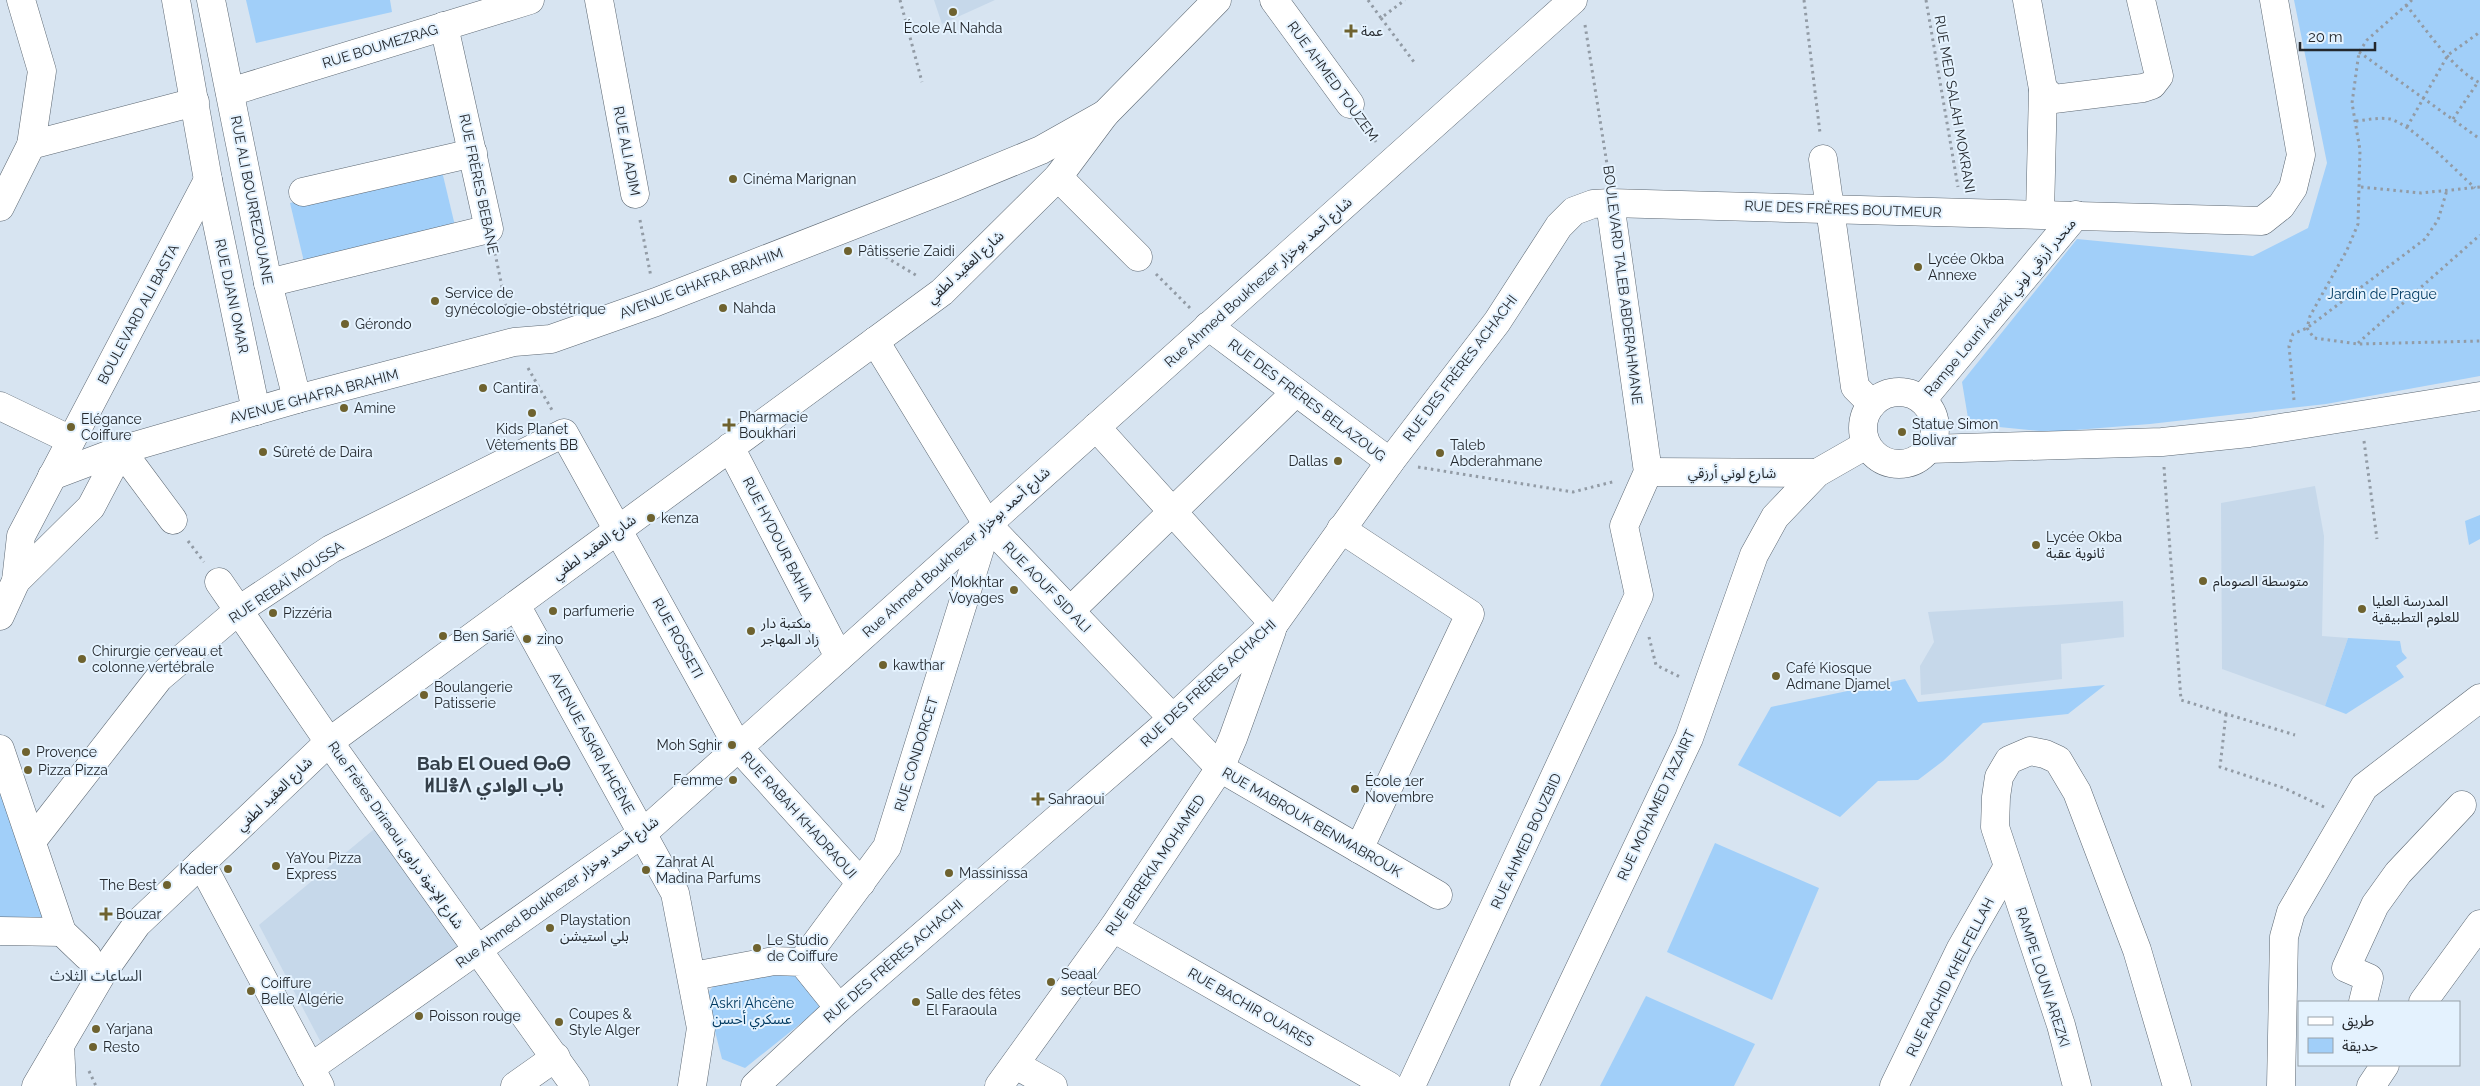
<svg xmlns="http://www.w3.org/2000/svg" width="2480" height="1086" viewBox="0 0 2480 1086" font-family="Raleway,'Noto Sans Arabic','Noto Sans Tifinagh',sans-serif">
	<style>
		.built { fill: #c6d8ea }
		.green { fill: #a1cff9 }
		.lines { fill: none; stroke-linecap: round; stroke-linejoin: round }
		.minor-casing { stroke: #5d6873; stroke-width: 29 }
		.major-casing { stroke: #5d6873; stroke-width: 29 }
		.path { stroke: #929ba5; stroke-width: 3; stroke-dasharray: 2.5 4; stroke-linecap: butt }
		.minor { stroke: #fff; stroke-width: 28 }
		.major { stroke: #fff; stroke-width: 28 }
		.poi-dot { fill: #6e622f; stroke: #e4f2fe; stroke-width: 2 }
		.labels { text-anchor: middle; stroke-width: 4; stroke-linejoin: round; paint-order: stroke }
		.poi-label { font-size: 14px; fill: #24282d; stroke: #e4f2fe; text-anchor: start }
		.street-label { font-size: 14px; fill: #24282d; stroke: #e4f2fe }
		.park-label { font-size: 14px; fill: #003a62; stroke: #e4f2fe }
		.neighbourhood-label { font-size: 15px; fill: #343f49; stroke: #e4f2fe }
		.district-label { font-size: 19px; font-weight: bold; fill: #343f49; stroke: #e4f2fe }
	</style>
	<rect width="100%" height="100%" fill="#d7e4f1"/>
	<g class="built">
		<polygon points="934,0 995,0 942,24"/>
		<polygon points="2315,486 2324,536 2322,636 2348,638 2325,706 2222,669 2221,503"/>
		<polygon points="2123,601 2124,637 2061,644 2062,679 1921,695 1920,666 1934,642 1928,612"/>
		<polygon points="378,826 468,950 326,1052 259,925"/>
	</g>
	<g class="green">
		<polygon points="246,0 390,0 392,12 256,43"/>
		<polygon points="2294,0 2480,0 2480,376 2326,404 2150,424 2050,432 1969,424 1962,382 2077,239 2253,256 2308,228 2327,163"/>
		<polygon points="441,167 456,230 305,266 290,203"/>
		<polygon points="2480,515 2480,539 2469,545 2465,521"/>
		<polygon points="2348,638 2400,641 2402,652 2407,658 2396,666 2404,677 2346,714 2325,706"/>
		<polygon points="1905,679 1918,702 2105,685 2068,714 1983,723 1943,761 1918,780 1878,781 1840,817 1738,765 1771,707"/>
		<polygon points="0,777 48,921 0,918"/>
		<polygon points="1715,843 1819,888 1772,1000 1667,952"/>
		<polygon points="797,972 820,1008 745,1068 722,1059 706,996 720,977"/>
		<polygon points="1646,996 1755,1044 1734,1086 1600,1086"/>
	</g>
	<g class="lines">
		<g class="minor-casing">
			<g id="minor">
				<polyline points="176,0 208,180 256,411"/>
				<polyline points="211,0 268,283 297,399"/>
				<polyline points="599,0 635,194"/>
				<polyline points="1274,0 1350,104"/>
				<polyline points="2027,0 2043,89 2040,214"/>
				<polyline points="2043,89 2054,99 2143,88 2152,85 2159,76 2141,0"/>
				<polyline points="230,92 530,0"/>
				<polyline points="31,145 195,102"/>
				<polyline points="1823,159 1855,387 1872,404"/>
				<polyline points="1058,177 1138,257"/>
				<polyline points="303,192 473,153"/>
				<polyline points="0,207 31,145 42,71 21,0"/>
				<polyline points="268,283 489,229 444,26"/>
				<polyline points="1208,326 1390,462"/>
				<polyline points="875,341 987,524 1220,768 1438,895"/>
				<circle cx="1899" cy="428" r="36"/>
				<polyline points="1922,400 2076,215"/>
				<polyline points="0,406 71,440"/>
				<polyline points="1096,427 1274,624"/>
				<polyline points="730,447 839,657"/>
				<polyline points="1929,449 2162,442 2249,433 2480,396"/>
				<polyline points="121,450 173,520"/>
				<polyline points="1648,472 1817,473"/>
				<polyline points="52,476 121,450 297,399 514,342 551,339 656,302 951,187 1041,150 1105,114"/>
				<polyline points="1341,529 1470,614 1359,849"/>
				<polyline points="16,581 91,507 121,450"/>
				<polyline points="219,582 329,742 575,1086"/>
				<polyline points="516,605 675,893 701,1028 692,1086"/>
				<polyline points="1070,611 1296,392"/>
				<polyline points="0,616 16,581 21,536 208,180"/>
				<polyline points="0,749 62,932 87,956"/>
				<polyline points="32,841 159,678 239,610 331,549 564,433 738,747 861,883"/>
				<polyline points="201,863 320,1086"/>
				<polyline points="1113,928 1389,1086"/>
				<polyline points="0,931 62,932"/>
				<polyline points="802,962 887,847 987,526"/>
				<polyline points="693,976 774,961 802,962 839,1008"/>
				<polyline points="2363,1002 2369,978 2346,968 2375,905 2398,873 2462,805"/>
				<polyline points="2423,1002 2480,924"/>
				<polyline points="1016,1065 1053,1086"/>
				<polyline points="310,1068 643,833 1573,0"/>
				<polyline points="515,1086 556,1057"/>
				<polyline points="755,1086 839,1008 1172,719 1274,624 1390,462 1497,322 1559,226 1574,211 1593,204 1610,203 2262,221 2281,206 2293,188 2301,155 2274,0"/>
				<polyline points="999,1086 1113,928 1220,768 1233,738 1272,630"/>
				<polyline points="1411,1086 1639,595 1624,526 1648,472 1610,203"/>
				<polyline points="1524,1086 1689,738 1754,555 1775,517 1817,473 1866,445"/>
				<polyline points="1894,1086 1960,950 2007,868"/>
				<polyline points="2077,1086 2061,1025 1995,827 1996,797 1999,777 2009,760 2030,751 2045,754 2058,760 2077,792 2137,950 2177,1086"/>
				<polyline points="2281,1086 2284,937 2291,912 2364,787 2480,698"/>
				<polyline points="2371,1086 2385,1065"/>
			</g>
		</g>
		<g class="major-casing">
			<g id="major">
				<polyline points="60,1045 62,1086"/>
				<polyline points="36,1086 103,972 137,924 329,742 942,292 1058,177 1105,114 1217,0"/>
			</g>
		</g>
		<g class="path">
			<polyline points="900,0 922,82"/>
			<polyline points="1368,0 1381,18 1405,0"/>
			<polyline points="1804,0 1820,133"/>
			<polyline points="1926,0 1958,187"/>
			<polyline points="2412,0 2367,40 2359,52 2352,103 2360,150 2358,224 2347,250 2310,316 2307,328 2314,338 2358,344 2480,341"/>
			<path d="M 2406,5 C 2426,29 2453,70 2480,83"/>
			<polyline points="1381,18 1414,62"/>
			<polyline points="1585,25 1609,177"/>
			<polyline points="2359,52 2480,139"/>
			<polyline points="2453,119 2478,82"/>
			<path d="M 2356,121 C 2367,120 2379,117 2390,119 C 2413,125 2456,171 2475,188"/>
			<polyline points="1364,125 1376,142"/>
			<polyline points="2407,127 2448,55 2480,32"/>
			<polyline points="2361,187 2421,193 2480,187"/>
			<polyline points="640,220 651,277"/>
			<polyline points="869,247 919,277"/>
			<polyline points="495,253 508,316"/>
			<polyline points="1156,274 1190,308"/>
			<polyline points="2358,343 2480,235"/>
			<polyline points="528,368 552,410"/>
			<polyline points="2294,400 2289,346 2293,334 2307,328 2425,239 2438,220 2447,190"/>
			<polyline points="2364,441 2377,539"/>
			<polyline points="1418,467 1573,492 1616,481"/>
			<polyline points="2164,467 2181,700 2295,735"/>
			<polyline points="188,541 204,562"/>
			<polyline points="1649,637 1656,665 1682,678"/>
			<polyline points="2226,714 2220,767 2284,788 2324,807"/>
			<polyline points="89,1071 96,1086"/>
		</g>
		<use href="#minor" class="minor"/>
		<use href="#major" class="major"/>
	</g>
	<g class="poi-dot">
		<circle cx="953" cy="12" r="5"/>
		<path d="M1348.5 23.5h5v5h5v5h-5v5h-5v-5h-5v-5h5z"/>
		<circle cx="733" cy="179" r="5"/>
		<circle cx="848" cy="251" r="5"/>
		<circle cx="1918" cy="267" r="5"/>
		<circle cx="435" cy="301" r="5"/>
		<circle cx="723" cy="308" r="5"/>
		<circle cx="345" cy="324" r="5"/>
		<circle cx="483" cy="388" r="5"/>
		<circle cx="344" cy="408" r="5"/>
		<circle cx="532" cy="413" r="5"/>
		<path d="M726.5 417.5h5v5h5v5h-5v5h-5v-5h-5v-5h5z"/>
		<circle cx="71" cy="427" r="5"/>
		<circle cx="1902" cy="432" r="5"/>
		<circle cx="263" cy="452" r="5"/>
		<circle cx="1440" cy="453" r="5"/>
		<circle cx="1338" cy="461" r="5"/>
		<circle cx="651" cy="518" r="5"/>
		<circle cx="2036" cy="545" r="5"/>
		<circle cx="2203" cy="581" r="5"/>
		<circle cx="1014" cy="590" r="5"/>
		<circle cx="2362" cy="609" r="5"/>
		<circle cx="553" cy="611" r="5"/>
		<circle cx="273" cy="613" r="5"/>
		<circle cx="751" cy="631" r="5"/>
		<circle cx="443" cy="636" r="5"/>
		<circle cx="527" cy="639" r="5"/>
		<circle cx="82" cy="659" r="5"/>
		<circle cx="883" cy="665" r="5"/>
		<circle cx="1776" cy="676" r="5"/>
		<circle cx="424" cy="695" r="5"/>
		<circle cx="732" cy="745" r="5"/>
		<circle cx="26" cy="752" r="5"/>
		<circle cx="28" cy="770" r="5"/>
		<circle cx="733" cy="780" r="5"/>
		<circle cx="1355" cy="789" r="5"/>
		<path d="M1035.5 791.5h5v5h5v5h-5v5h-5v-5h-5v-5h5z"/>
		<circle cx="276" cy="866" r="5"/>
		<circle cx="228" cy="869" r="5"/>
		<circle cx="646" cy="870" r="5"/>
		<circle cx="949" cy="873" r="5"/>
		<circle cx="167" cy="885" r="5"/>
		<path d="M103.5 906.5h5v5h5v5h-5v5h-5v-5h-5v-5h5z"/>
		<circle cx="550" cy="928" r="5"/>
		<circle cx="757" cy="948" r="5"/>
		<circle cx="1051" cy="982" r="5"/>
		<circle cx="251" cy="991" r="5"/>
		<circle cx="916" cy="1002" r="5"/>
		<circle cx="419" cy="1016" r="5"/>
		<circle cx="559" cy="1022" r="5"/>
		<circle cx="96" cy="1029" r="5"/>
		<circle cx="93" cy="1047" r="5"/>
	</g>
	<g class="labels">
		<g class="poi-label">
			<text x="953" y="33" text-anchor="middle">École Al Nahda</text>
			<text x="1361" y="36">عمة</text>
			<text x="743" y="184">Cinéma Marignan</text>
			<text x="858" y="256">Pâtisserie Zaidi</text>
			<text x="1928" y="264">Lycée Okba<tspan x="1928" dy="16">Annexe</tspan></text>
			<text x="445" y="298">Service de<tspan x="445" dy="16">gynécologie-obstétrique</tspan></text>
			<text x="733" y="313">Nahda</text>
			<text x="355" y="329">Gérondo</text>
			<text x="493" y="393">Cantira</text>
			<text x="354" y="413">Amine</text>
			<text x="739" y="422">Pharmacie<tspan x="739" dy="16">Boukhari</tspan></text>
			<text x="81" y="424">Elégance<tspan x="81" dy="16">Coiffure</tspan></text>
			<text x="1912" y="429">Statue Simon<tspan x="1912" dy="16">Bolivar</tspan></text>
			<text x="532" y="434" text-anchor="middle">Kids Planet<tspan x="532" dy="16">Vêtements BB</tspan></text>
			<text x="1450" y="450">Taleb<tspan x="1450" dy="16">Abderahmane</tspan></text>
			<text x="273" y="457">Sûreté de Daira</text>
			<text x="1328" y="466" text-anchor="end">Dallas</text>
			<text x="661" y="523">kenza</text>
			<text x="2046" y="542">Lycée Okba<tspan x="2046" dy="16">ثانوية عقبة</tspan></text>
			<text x="2213" y="586">متوسطة الصومام</text>
			<text x="1004" y="587" text-anchor="end">Mokhtar<tspan x="1004" dy="16">Voyages</tspan></text>
			<text x="2372" y="606">المدرسة العليا<tspan x="2372" dy="16">للعلوم التطبيقية</tspan></text>
			<text x="563" y="616">parfumerie</text>
			<text x="283" y="618">Pizzéria</text>
			<text x="761" y="628">مكتبة دار<tspan x="761" dy="16">زاد المهاجر</tspan></text>
			<text x="453" y="641">Ben Sarié</text>
			<text x="537" y="644">zino</text>
			<text x="92" y="656">Chirurgie cerveau et<tspan x="92" dy="16">colonne vertébrale</tspan></text>
			<text x="893" y="670">kawthar</text>
			<text x="1786" y="673">Café Kiosque<tspan x="1786" dy="16">Admane Djamel</tspan></text>
			<text x="434" y="692">Boulangerie<tspan x="434" dy="16">Patisserie</tspan></text>
			<text x="722" y="750" text-anchor="end">Moh Sghir</text>
			<text x="36" y="757">Provence</text>
			<text x="38" y="775">Pizza Pizza</text>
			<text x="723" y="785" text-anchor="end">Femme</text>
			<text x="1365" y="786">École 1er<tspan x="1365" dy="16">Novembre</tspan></text>
			<text x="1048" y="804">Sahraoui</text>
			<text x="286" y="863">YaYou Pizza<tspan x="286" dy="16">Express</tspan></text>
			<text x="656" y="867">Zahrat Al<tspan x="656" dy="16">Madina Parfums</tspan></text>
			<text x="218" y="874" text-anchor="end">Kader</text>
			<text x="959" y="878">Massinissa</text>
			<text x="157" y="890" text-anchor="end">The Best</text>
			<text x="116" y="919">Bouzar</text>
			<text x="560" y="925">Playstation<tspan x="560" dy="16">بلي استيشن</tspan></text>
			<text x="767" y="945">Le Studio<tspan x="767" dy="16">de Coiffure</tspan></text>
			<text x="1061" y="979">Seaal<tspan x="1061" dy="16">secteur BEO</tspan></text>
			<text x="261" y="988">Coiffure<tspan x="261" dy="16">Belle Algérie</tspan></text>
			<text x="926" y="999">Salle des fêtes<tspan x="926" dy="16">El Faraoula</tspan></text>
			<text x="569" y="1019">Coupes &amp;<tspan x="569" dy="16">Style Alger</tspan></text>
			<text x="429" y="1021">Poisson rouge</text>
			<text x="106" y="1034">Yarjana</text>
			<text x="103" y="1052">Resto</text>
		</g>
		<g class="street-label">
			<text transform="translate(380 46) rotate(-17)" y="5">RUE BOUMEZRAG</text>
			<text transform="translate(1333 81) rotate(54)" y="5">RUE AHMED TOUZEM</text>
			<text transform="translate(1955 104) rotate(80)" y="5">RUE MED SALAH MOKRANI</text>
			<text transform="translate(627 151) rotate(79)" y="5">RUE ALI ADIM</text>
			<text transform="translate(479 184) rotate(78)" y="5">RUE FRÈRES BEBANE</text>
			<text transform="translate(252 200) rotate(79)" y="5">RUE ALI BOURREZOUANE</text>
			<text transform="translate(1843 209) rotate(2)" y="5">RUE DES FRÈRES BOUTMEUR</text>
			<text transform="translate(965 267) rotate(-43)" y="5">شارع العقيد لطفي</text>
			<text transform="translate(1258 282) rotate(-42)" y="5">Rue Ahmed Boukhezer شارع أحمد بوخزار</text>
			<text transform="translate(701 283) rotate(-21)" y="5">AVENUE GHAFRA BRAHIM</text>
			<text transform="translate(1623 285) rotate(83)" y="5">BOULEVARD TALEB ABDERAHMANE</text>
			<text transform="translate(232 296) rotate(78)" y="5">RUE DJANI OMAR</text>
			<text transform="translate(2000 307) rotate(-50)" y="5">Rampe Louni Arezki منحدر أرزقي لوني</text>
			<text transform="translate(138 314) rotate(-62)" y="5">BOULEVARD ALI BASTA</text>
			<text transform="translate(1460 368) rotate(-53)" y="5">RUE DES FRÈRES ACHACHI</text>
			<text transform="translate(314 396) rotate(-15)" y="5">AVENUE GHAFRA BRAHIM</text>
			<text transform="translate(1307 400) rotate(37)" y="5">RUE DES FRÈRES BELAZOUG</text>
			<text x="1732" y="478">شارع لوني أرزقي</text>
			<text transform="translate(778 539) rotate(63)" y="5">RUE HYDOUR BAHIA</text>
			<text transform="translate(594 547) rotate(-36)" y="5">شارع العقيد لطفي</text>
			<text transform="translate(956 552) rotate(-42)" y="5">Rue Ahmed Boukhezer شارع أحمد بوخزار</text>
			<text transform="translate(286 582) rotate(-34)" y="5">RUE REBAÏ MOUSSA</text>
			<text transform="translate(1047 587) rotate(46)" y="5">RUE AOUF SID ALI</text>
			<text transform="translate(678 638) rotate(61)" y="5">RUE ROSSETI</text>
			<text transform="translate(1208 683) rotate(-43)" y="5">RUE DES FRÈRES ACHACHI</text>
			<text transform="translate(592 743) rotate(61)" y="5">AVENUE ASKRI AHCÈNE</text>
			<text transform="translate(916 754) rotate(-73)" y="5">RUE CONDORCET</text>
			<text transform="translate(274 794) rotate(-44)" y="5">شارع العقيد لطفي</text>
			<text transform="translate(1656 805) rotate(-65)" y="5">RUE MOHAMED TAZAIRT</text>
			<text transform="translate(799 815) rotate(48)" y="5">RUE RABAH KHADRAOUI</text>
			<text transform="translate(1312 822) rotate(30)" y="5">RUE MABROUK BENMABROUK</text>
			<text transform="translate(396 835) rotate(55)" y="5">Rue Frères Driraoui شارع الإخوة دراوي</text>
			<text transform="translate(1526 841) rotate(-65)" y="5">RUE AHMED BOUZBID</text>
			<text transform="translate(1155 865) rotate(-56)" y="5">RUE BEREKIA MOHAMED</text>
			<text transform="translate(557 892) rotate(-36)" y="5">Rue Ahmed Boukhezer شارع أحمد بوخزار</text>
			<text transform="translate(893 961) rotate(-41)" y="5">RUE DES FRÈRES ACHACHI</text>
			<text transform="translate(1950 977) rotate(-63)" y="5">RUE RACHID KHELFELLAH</text>
			<text transform="translate(2043 977) rotate(72)" y="5">RAMPE LOUNI AREZKI</text>
			<text transform="translate(1251 1007) rotate(30)" y="5">RUE BACHIR OUARES</text>
		</g>
		<g class="park-label">
			<text x="2382" y="299">Jardin de Prague</text>
			<text x="752" y="1008">Askri Ahcène<tspan x="752" dy="16">عسكري أحسن</tspan></text>
		</g>
		<g class="neighbourhood-label">
			<text x="96" y="981">الساعات الثلاث</text>
		</g>
		<g class="district-label">
			<text x="494" y="770">Bab El Oued ⴱⴰⴱ<tspan x="494" dy="22">ⵍⵡⴻⴷ باب الوادي</tspan></text>
		</g>
	</g>
	<rect x="2298" y="1001" width="162" height="65" fill="#e4f2fe" stroke="#97a1aa"/>
	<rect x="2308" y="1017" width="25" height="8" fill="#ffffff" stroke="#97a1aa"/>
	<text x="2342" y="1026" font-size="15" fill="#24282d">طريق</text>
	<rect x="2308" y="1038" width="25" height="15" fill="#a1cff9" stroke="#97a1aa"/>
	<text x="2342" y="1051" font-size="15" fill="#24282d">حديقة</text>
	<path d="M2300 42v8h75v-8" fill="none" stroke="#24282d" stroke-width="2.5"/>
	<text x="2308" y="42" font-size="15" fill="#24282d" stroke="#e4f2fe" stroke-width="4" paint-order="stroke">20 m</text>
</svg>
